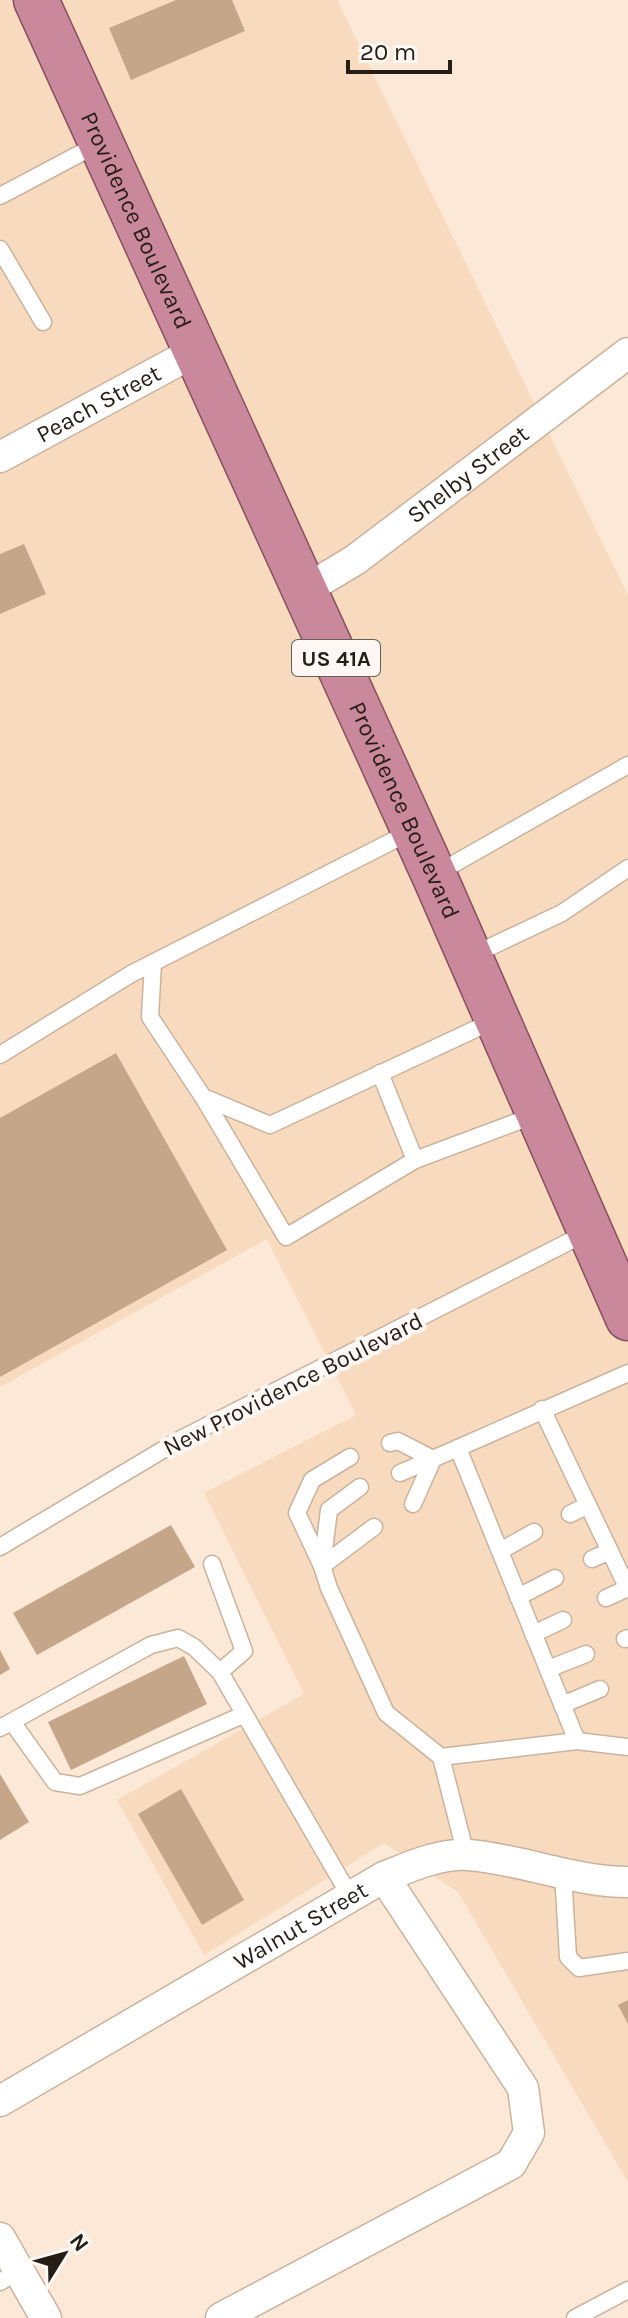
<svg xmlns="http://www.w3.org/2000/svg" width="628" height="2318" viewBox="0 0 628 2318" font-family="Karla,sans-serif">
	<style>
		.built { fill: #f8dabe }
		.building { fill: #c6a689 }
		.lines { fill: none; stroke-linecap: round; stroke-linejoin: round }
		.service-casing { stroke: #cab39e; stroke-width: 19 }
		.minor-casing { stroke: #cab39e; stroke-width: 33 }
		.trunk-casing { stroke: #884f5e; stroke-width: 47 }
		.service { stroke: #fff; stroke-width: 16 }
		.minor { stroke: #fff; stroke-width: 30 }
		.trunk { stroke: #ca889c; stroke-width: 44 }
		.labels { text-anchor: middle; stroke-width: 8; stroke-linejoin: round; paint-order: stroke }
		.shield { fill: #fdf8f4; stroke: #665f59; stroke-width: 2 }
		.shield-label { font-size: 22px; font-weight: bold; fill: #261e16 }
		.street-label { font-size: 24px; fill: #261e16; stroke: #fdf8f4 }
	</style>
	<rect width="100%" height="100%" fill="#fce8d6"/>
	<polygon class="built" points="0,0 337,0 628,595 628,2182 458,1892 384,1843 204,1955 117,1800 304,1694 204,1493 356,1415 267,1239 0,1387"/>
	<g class="building">
		<polygon points="176,0 232,0 245,31 131,80 109,28"/>
		<polygon points="24,544 46,594 0,614 0,554"/>
		<polygon points="116,1053 227,1250 0,1377 0,1118"/>
		<polygon points="171,1525 195,1567 37,1655 13,1613"/>
		<polygon points="0,1650 10,1669 0,1675"/>
		<polygon points="184,1656 207,1704 71,1770 48,1722"/>
		<polygon points="0,1774 29,1822 0,1840"/>
		<polygon points="181,1789 244,1900 202,1925 138,1814"/>
		<polygon points="628,2000 628,2024 618,2005"/>
	</g>
	<g class="lines">
		<g class="service-casing">
			<g id="service">
				<polyline points="0,196 100,143"/>
				<polyline points="0,249 43,322"/>
				<polyline points="436,874 628,765"/>
				<polyline points="473,955 562,913 628,868"/>
				<polyline points="153,963 150,1017 203,1097 270,1125 495,1020"/>
				<polyline points="0,1055 131,974 412,831"/>
				<polyline points="380,1073 415,1160"/>
				<polyline points="203,1097 286,1237 415,1160 538,1114"/>
				<polyline points="542,1409 628,1589"/>
				<polyline points="390,1443 398,1441 433,1459 413,1504"/>
				<polyline points="350,1457 312,1480 297,1513 322,1566 374,1527"/>
				<polyline points="400,1473 458,1448"/>
				<polyline points="360,1487 329,1510 322,1566 329,1588 386,1713 441,1757"/>
				<polyline points="570,1514 588,1505"/>
				<polyline points="0,1547 181,1439 590,1231"/>
				<polyline points="500,1551 534,1532"/>
				<polyline points="592,1559 610,1551"/>
				<polyline points="212,1564 244,1651 220,1672"/>
				<polyline points="518,1597 555,1578"/>
				<polyline points="606,1598 628,1588"/>
				<polyline points="533,1634 563,1620"/>
				<polyline points="625,1639 628,1638"/>
				<polyline points="548,1669 586,1654"/>
				<polyline points="562,1705 600,1689"/>
				<polyline points="12,1722 55,1782 80,1786 243,1715"/>
				<polyline points="0,1728 151,1645 178,1638 194,1647 220,1672 350,1896"/>
				<polyline points="577,1741 628,1747"/>
				<polyline points="466,1855 441,1757 577,1741 458,1448 628,1373"/>
				<polyline points="563,1873 568,1957 579,1968 628,1961"/>
				<polyline points="0,2282 19,2271"/>
				<polyline points="575,2318 628,2290"/>
			</g>
		</g>
		<g class="minor-casing">
			<g id="minor">
				<path id="s1" d="M 0,457 L 196,351"/>
				<path id="s2" d="M 305,590 L 355,560 L 628,353"/>
				<path id="s3" d="M 0,2101 L 384,1877 C 409,1867 440,1853 468,1855 C 522,1859 574,1882 628,1882"/>
				<polyline points="0,2238 46,2318"/>
				<polyline points="221,2318 511,2164 529,2133 523,2088 384,1877"/>
			</g>
		</g>
		<g class="trunk-casing">
			<g id="trunk">
				<path id="s4" d="M 36,0 L 434,875 L 628,1318"/>
			</g>
		</g>
		<use href="#service" class="service"/>
		<use href="#minor" class="minor"/>
		<use href="#trunk" class="trunk"/>
	</g>
	<g class="labels">
		<rect class="shield" x="292" y="640" width="88" height="36" rx="6"/>
		<g class="shield-label">
			<text x="336" y="666">US 41A</text>
		</g>
		<g class="street-label">
			<text dy="8" stroke="none"><textPath href="#s4" startOffset="242">Providence Boulevard</textPath></text>
			<text dy="8" stroke="none"><textPath href="#s1" startOffset="112">Peach Street</textPath></text>
			<text dy="8" stroke="none"><textPath href="#s2" startOffset="200">Shelby Street</textPath></text>
			<text dy="8" stroke="none"><textPath href="#s4" startOffset="890">Providence Boulevard</textPath></text>
			<text transform="translate(293 1384) rotate(-27)" y="8">New Providence Boulevard</text>
			<text dy="8" stroke="none"><textPath href="#s3" startOffset="348">Walnut Street</textPath></text>
		</g>
	</g>
	<g transform="translate(64 2254) rotate(53)" stroke="#fdf8f4" stroke-width="6" paint-order="stroke">
	<path d="M0-6L14 30L0 20L-14 30Z" fill="#261e16"/>
	<text y="-12" font-size="22" font-weight="bold" text-anchor="middle" fill="#261e16">N</text>
	</g>
	<path d="M348 60v12h102v-12" fill="none" stroke="#261e16" stroke-width="4"/>
	<text x="360" y="60" font-size="24" fill="#261e16" stroke="#fdf8f4" stroke-width="6" paint-order="stroke">20 m</text>
</svg>
